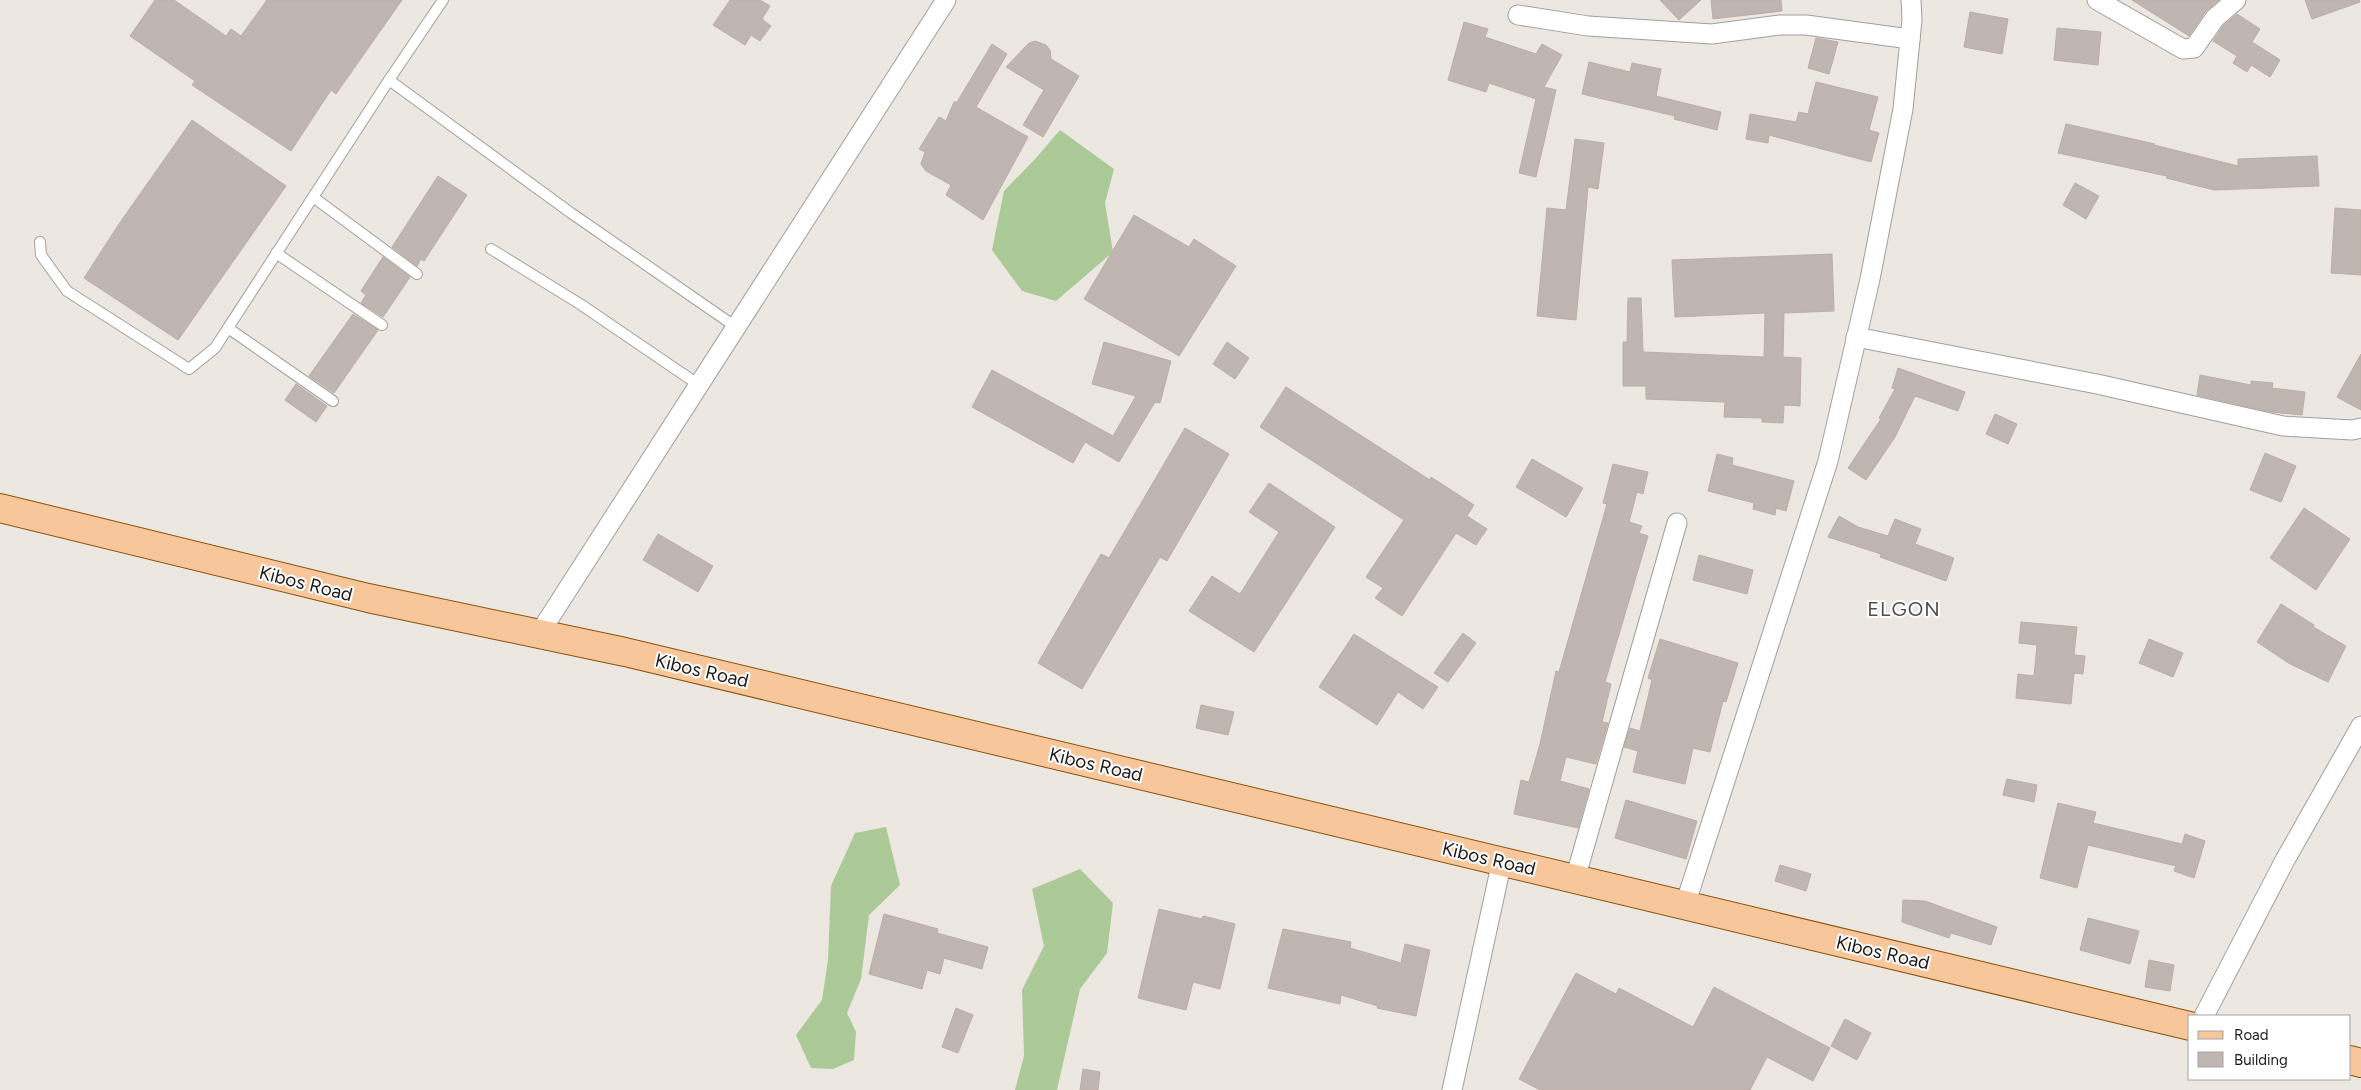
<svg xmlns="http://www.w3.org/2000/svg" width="2361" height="1090" viewBox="0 0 2361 1090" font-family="Figtree,sans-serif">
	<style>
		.forest { fill: #abca97 }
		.building { fill: #c0b6b1; stroke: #bdada4 }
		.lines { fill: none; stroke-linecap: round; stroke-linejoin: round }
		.lane-casing { stroke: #9f9f9f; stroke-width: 12 }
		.street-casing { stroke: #9f9f9f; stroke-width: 21 }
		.primary-casing { stroke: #8b5307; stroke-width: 30 }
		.lane { stroke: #fff; stroke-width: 10 }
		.street { stroke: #fff; stroke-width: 19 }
		.primary { stroke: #f7c79b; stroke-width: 28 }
		.labels { text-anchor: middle; stroke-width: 4; stroke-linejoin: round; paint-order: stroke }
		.street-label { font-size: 19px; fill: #1b1b1b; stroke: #fff }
		.neighbourhood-label { font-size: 20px; letter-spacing: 1px; fill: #4e4e4e; stroke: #fff }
	</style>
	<rect width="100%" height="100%" fill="#ece7e1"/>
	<g class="forest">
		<polygon points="1060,130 1114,169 1105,203 1113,252 1056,301 1022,291 992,250 1004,191 1036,158"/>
		<polygon points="886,827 900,885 869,915 861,979 847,1013 856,1032 854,1060 833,1069 811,1068 796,1035 822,1000 828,960 831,886 855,833"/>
		<polygon points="1080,869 1113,903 1107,953 1080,989 1057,1090 1015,1090 1024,1056 1022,990 1044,946 1032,889"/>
	</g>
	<g class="building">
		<polygon points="155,0 174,0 226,36 231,29 241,36 267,0 402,0 336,94 331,90 291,151 192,85 195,81 130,36"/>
		<polygon points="730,0 760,0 770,6 762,19 771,26 760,41 751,35 745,45 713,25"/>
		<polygon points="1660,0 1701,0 1679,20"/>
		<polygon points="1711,0 1781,0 1782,11 1713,19"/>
		<polygon points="2132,0 2219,0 2206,11 2189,36"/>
		<polygon points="2305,0 2359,0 2360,2 2312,19"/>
		<polygon points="1970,12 2008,19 2002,54 1964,47"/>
		<polygon points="2237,14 2260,29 2252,42 2280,60 2270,77 2251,65 2247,72 2233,63 2237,56 2213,41 2223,26"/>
		<polygon points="1464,22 1488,29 1485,37 1536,54 1542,44 1562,55 1544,87 1556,90 1536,177 1519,173 1536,99 1489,83 1486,92 1448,80"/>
		<polygon points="2057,28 2101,32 2098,65 2054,60"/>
		<polygon points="1816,38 1838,42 1829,74 1808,68"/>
		<polygon points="1035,41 1046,45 1050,50 1051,59 1079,76 1043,137 1023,125 1044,90 1006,67 1029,43"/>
		<polygon points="992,44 1007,54 976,107 1028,137 983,220 946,195 951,185 926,171 921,164 925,152 919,149 939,117 946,121 954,102 957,102"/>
		<polygon points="1589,62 1630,72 1632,63 1661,69 1656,96 1721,112 1717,130 1674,119 1675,116 1582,94"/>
		<polygon points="1816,82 1878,97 1869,130 1879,133 1871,162 1769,135 1768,143 1746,139 1750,114 1796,122 1799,112 1808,114"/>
		<polygon points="192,120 286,186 178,340 84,278 119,224"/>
		<polygon points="2066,124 2155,144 2154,145 2238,166 2238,159 2317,156 2319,186 2214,190 2166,178 2167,176 2058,153"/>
		<polygon points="1575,139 1604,143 1598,189 1588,187 1576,320 1537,316 1547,208 1566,210"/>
		<polygon points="438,176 467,195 424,261 421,259 417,266 392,247"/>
		<polygon points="2075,183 2099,196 2086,219 2063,205"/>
		<polygon points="2335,208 2361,210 2361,275 2331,273"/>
		<polygon points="1134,215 1189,247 1194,239 1236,266 1179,356 1084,299"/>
		<polygon points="1832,254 1834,311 1784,313 1783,357 1801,358 1800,406 1784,405 1783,423 1762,422 1762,418 1724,417 1725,402 1646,399 1646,386 1623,386 1623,342 1627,342 1628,298 1641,298 1643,352 1764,357 1765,313 1675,317 1672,260"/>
		<polygon points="383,257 410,277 383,317 361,303 366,295 361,291"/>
		<polygon points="353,314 378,330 334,393 309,376"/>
		<polygon points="1104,342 1171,361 1160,403 1155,402 1119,462 1085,442 1073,463 972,407 992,370 1113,436 1136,396 1092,384"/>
		<polygon points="1227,342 1249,358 1235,379 1213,364"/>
		<polygon points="2361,354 2361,410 2337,397"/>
		<polygon points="1898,368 1965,392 1958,411 1915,396 1895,437 1866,480 1848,468 1881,419 1879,418 1895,389 1892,388"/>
		<polygon points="2200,375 2251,385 2251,381 2273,383 2272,388 2305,392 2302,415 2271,412 2197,395"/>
		<polygon points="296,384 327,406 316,422 285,400"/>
		<polygon points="1286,387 1430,480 1431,477 1474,505 1467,516 1487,529 1476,545 1456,533 1402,616 1375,598 1383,588 1366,577 1404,520 1260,427"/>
		<polygon points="1995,414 2017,424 2008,444 1986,434"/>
		<polygon points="1185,428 1229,454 1167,561 1160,557 1082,689 1038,663 1101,554 1109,558"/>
		<polygon points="2265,453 2296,466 2281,502 2250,490"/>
		<polygon points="1717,454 1733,458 1732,465 1794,481 1786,511 1776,508 1775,515 1753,509 1754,503 1708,491"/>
		<polygon points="1532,459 1583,488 1566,517 1516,487"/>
		<polygon points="1613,464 1648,472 1643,494 1637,492 1629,522 1642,526 1639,533 1648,536 1605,682 1611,684 1602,722 1608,723 1596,764 1566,757 1560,781 1589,789 1578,828 1514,814 1521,780 1529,782 1540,744 1556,671 1559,672 1607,504 1603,503"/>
		<polygon points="1269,483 1335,527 1254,652 1189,611 1212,576 1240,594 1279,532 1249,512"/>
		<polygon points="2304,508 2350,539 2316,590 2270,558"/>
		<polygon points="1839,516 1858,527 1888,536 1895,519 1921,529 1915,544 1954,558 1946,581 1880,557 1881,554 1828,537"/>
		<polygon points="658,534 713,566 698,592 643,560"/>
		<polygon points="1699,555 1753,570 1747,594 1693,580"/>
		<polygon points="2281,604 2314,625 2313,627 2346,646 2328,682 2290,664 2257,642"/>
		<polygon points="2021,622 2077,627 2074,655 2085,656 2083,674 2074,673 2071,704 2016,698 2018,674 2034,676 2037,645 2019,643"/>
		<polygon points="1463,633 1476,643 1448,682 1434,673"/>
		<polygon points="1354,634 1438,687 1423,709 1398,692 1377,725 1319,687"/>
		<polygon points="1660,639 1738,663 1726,702 1723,701 1710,752 1693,748 1685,784 1633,772 1638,751 1624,747 1630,728 1640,731 1652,680 1648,678"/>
		<polygon points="2149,639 2183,653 2173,677 2139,663"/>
		<polygon points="1201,705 1234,712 1228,735 1196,728"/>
		<polygon points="2007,779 2037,785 2034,802 2003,795"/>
		<polygon points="1626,800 1697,821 1686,859 1615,838"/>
		<polygon points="2058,803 2096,812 2093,823 2182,844 2185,834 2205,841 2194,878 2174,871 2176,866 2088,845 2077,888 2040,878"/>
		<polygon points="1780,865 1811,874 1806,891 1775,881"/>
		<polygon points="1903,900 1925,901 1997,927 1991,945 1951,933 1949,938 1902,922"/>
		<polygon points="1159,909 1202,919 1203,916 1235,924 1220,989 1193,982 1186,1010 1138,998"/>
		<polygon points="884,914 938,929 937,933 988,947 982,969 944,958 940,974 927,970 922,989 869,974"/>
		<polygon points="2088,918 2139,931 2130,964 2080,950"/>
		<polygon points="1283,929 1351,942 1350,948 1401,963 1405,944 1430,950 1416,1016 1377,1008 1378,1006 1341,995 1340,1004 1268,988"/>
		<polygon points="2149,960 2174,965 2170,991 2145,987"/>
		<polygon points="1576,973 1616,994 1619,988 1693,1027 1714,987 1830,1048 1813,1081 1767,1057 1750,1090 1540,1090 1519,1079"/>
		<polygon points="956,1008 973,1015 958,1053 942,1047"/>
		<polygon points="1845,1019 1871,1033 1857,1060 1831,1046"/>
		<polygon points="1083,1069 1100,1072 1098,1090 1080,1090"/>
	</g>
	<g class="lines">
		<g class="lane-casing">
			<g id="lane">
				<polyline points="389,80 443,0"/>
				<polyline points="313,197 417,274"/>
				<polyline points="40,242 41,255 67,291 189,369 215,348 389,80 571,213 736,327"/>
				<polyline points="491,249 580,304 699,385"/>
				<polyline points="276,253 382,325"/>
				<polyline points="228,328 333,401"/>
			</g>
		</g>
		<g class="street-casing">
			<g id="street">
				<polyline points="2097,0 2183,49 2194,48 2215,18 2236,0"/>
				<polyline points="1518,15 1588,26 1712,34 1780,25 1806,25 1910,39"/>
				<polyline points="1856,337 2097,384 2283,426 2352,430 2361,428"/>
				<polyline points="539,634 946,0"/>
				<polyline points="1575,879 1677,523"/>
				<polyline points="1685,905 1828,461 1870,279 1903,109 1912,20 1911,0"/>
				<polyline points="2204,1016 2285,860 2361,726"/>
				<polyline points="1452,1090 1502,861"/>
			</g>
		</g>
		<g class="primary-casing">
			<g id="primary">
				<polyline points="0,508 368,598 625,652 2190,1026"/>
				<polyline points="2350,1060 2361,1063"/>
			</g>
		</g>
		<use href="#lane" class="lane"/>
		<use href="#street" class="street"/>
		<use href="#primary" class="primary"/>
	</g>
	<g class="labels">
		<g class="street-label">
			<text transform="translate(306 583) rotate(14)" y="7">Kibos Road</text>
			<text transform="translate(702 670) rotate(13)" y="7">Kibos Road</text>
			<text transform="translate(1096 764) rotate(13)" y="7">Kibos Road</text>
			<text transform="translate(1489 858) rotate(13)" y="7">Kibos Road</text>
			<text transform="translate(1883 952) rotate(13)" y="7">Kibos Road</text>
		</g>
		<g class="neighbourhood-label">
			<text x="1904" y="616">ELGON</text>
		</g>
	</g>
	<rect x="2188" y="1015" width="162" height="65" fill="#ffffff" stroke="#a4a4a4"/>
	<rect x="2198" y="1031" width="25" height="8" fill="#f7c79b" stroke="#a4a4a4"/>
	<text x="2234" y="1040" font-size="15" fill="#1b1b1b">Road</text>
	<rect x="2198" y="1052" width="25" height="15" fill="#c0b6b1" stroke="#a4a4a4"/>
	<text x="2234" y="1065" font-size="15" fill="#1b1b1b">Building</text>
</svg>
